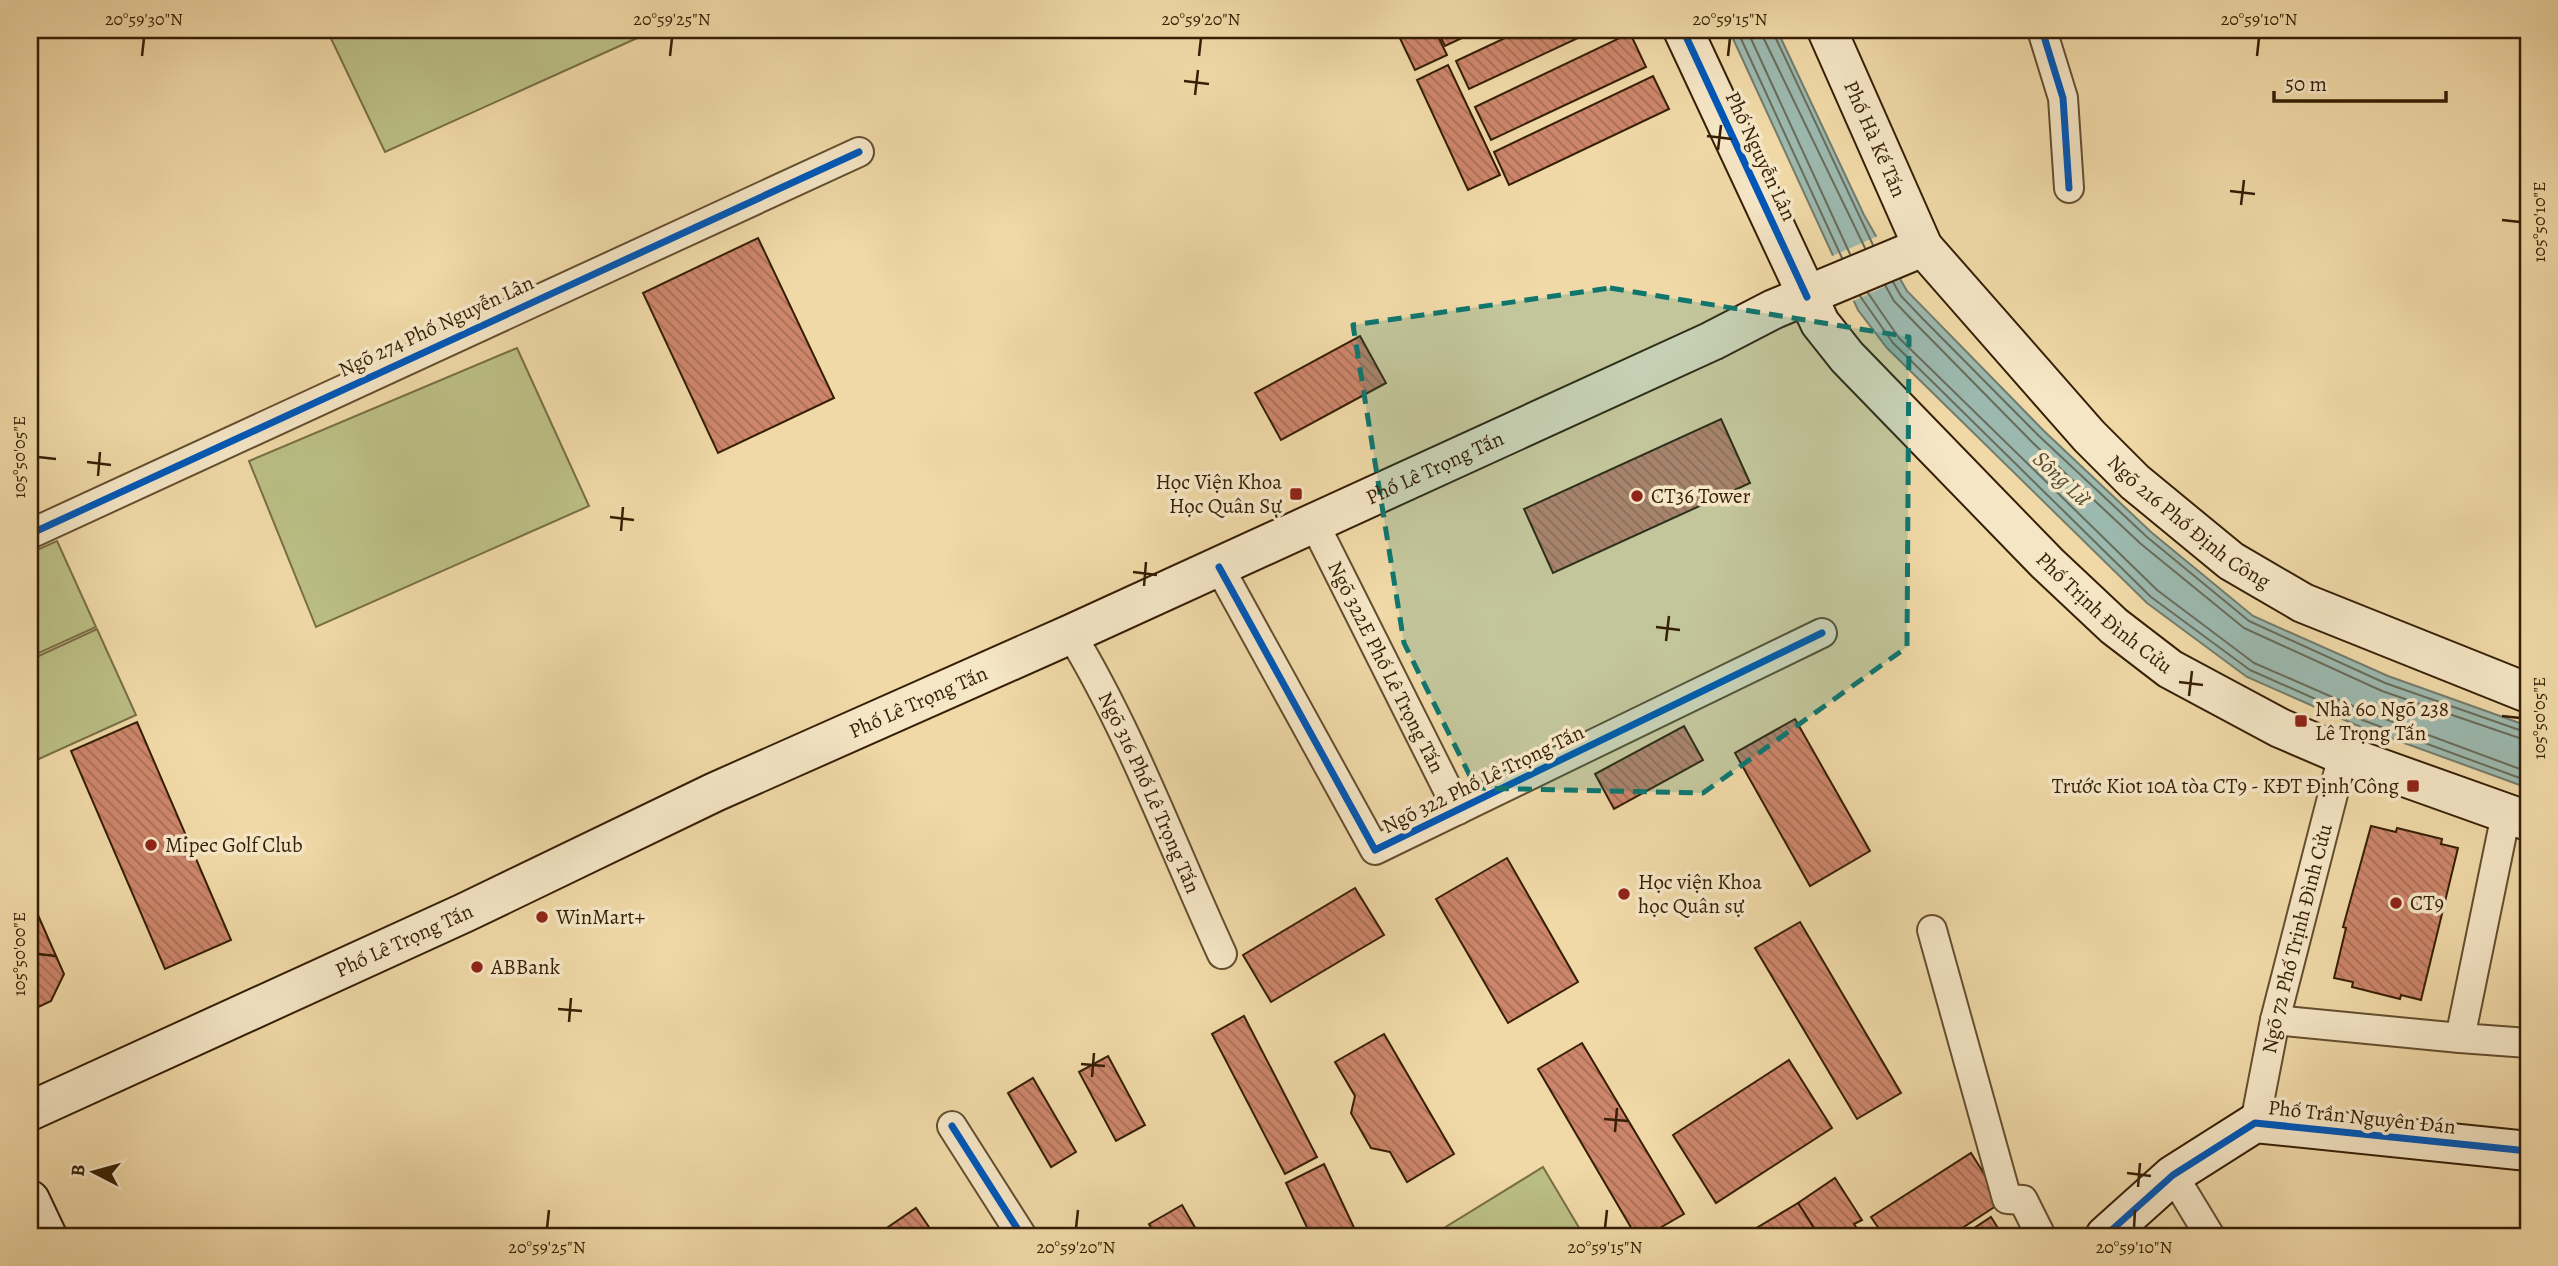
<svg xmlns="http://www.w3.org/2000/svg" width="2558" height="1266" viewBox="0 0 2558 1266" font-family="Alegreya,serif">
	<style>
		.grass { fill: #bbbf85; stroke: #786f45; stroke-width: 2 }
		.water { fill: #9cb9af; stroke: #737b6b; stroke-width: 2 }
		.pier { fill: #f0d9a7 }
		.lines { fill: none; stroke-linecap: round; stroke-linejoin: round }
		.shore { stroke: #696c5a; stroke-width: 2 }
		.building { fill: url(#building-back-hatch); stroke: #361f05; stroke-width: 2 }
		.street-casing { stroke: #644e2e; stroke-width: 32 }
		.secondary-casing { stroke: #361f05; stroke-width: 42 }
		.street { stroke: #f5e6c6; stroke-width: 28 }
		.secondary { stroke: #f5e6c6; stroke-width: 38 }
		.cycleway-casing { stroke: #f5e6c6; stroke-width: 11 }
		.cycleway { stroke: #0057b8; stroke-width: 7 }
		.marked { fill: #0f766e; fill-opacity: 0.2; stroke: #0f766e; stroke-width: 5; stroke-dasharray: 14 9; stroke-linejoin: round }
		.ticks { fill: none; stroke: #361f05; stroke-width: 2.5 }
		.poi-dot { fill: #8f2418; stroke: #f5e6c6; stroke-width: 2.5 }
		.labels { text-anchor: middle; stroke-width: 7; stroke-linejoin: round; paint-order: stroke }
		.street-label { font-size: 21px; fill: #361f05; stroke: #f5e6c6 }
		.poi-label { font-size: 21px; fill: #361f05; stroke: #f5e6c6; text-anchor: start }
		.water-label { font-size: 23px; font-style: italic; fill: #554d38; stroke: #f5e6c6 }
		.neatline { fill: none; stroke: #361f05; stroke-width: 2.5 }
		.ticks-label { font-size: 18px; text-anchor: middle; fill: #361f05 }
	</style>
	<defs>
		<pattern id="building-back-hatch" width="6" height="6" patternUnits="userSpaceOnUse" patternTransform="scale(1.75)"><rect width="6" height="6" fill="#cd866b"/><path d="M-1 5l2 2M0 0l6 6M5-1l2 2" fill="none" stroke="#a76d56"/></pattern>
	</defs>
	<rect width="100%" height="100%" fill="#f0d9a7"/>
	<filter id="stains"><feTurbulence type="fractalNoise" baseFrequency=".00286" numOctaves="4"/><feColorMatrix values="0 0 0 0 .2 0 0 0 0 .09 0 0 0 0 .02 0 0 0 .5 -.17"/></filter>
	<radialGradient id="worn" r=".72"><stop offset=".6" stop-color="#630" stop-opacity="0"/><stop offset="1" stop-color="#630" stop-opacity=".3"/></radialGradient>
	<g class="grass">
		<polygon points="327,30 655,30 385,152"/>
		<polygon points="517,348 589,506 316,627 249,461"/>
		<polygon points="57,541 96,627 30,657 30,553"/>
		<polygon points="97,629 136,715 30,763 30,660"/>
		<polygon points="1543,1167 1584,1236 1431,1236"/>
	</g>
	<polygon class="water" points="1729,30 1777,30 1864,215 1907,291 2044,431 2151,532 2253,616 2388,676 2528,726 2528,788 2363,728 2247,677 2147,603 1887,348 1858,310"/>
	<polygon class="pier" points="1880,235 1903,278 1851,302 1830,257"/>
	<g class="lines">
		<g class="shore">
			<polyline points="1737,30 1842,258"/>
			<polyline points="1747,30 1850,254"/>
			<polyline points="1763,30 1764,39 1865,248"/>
			<polyline points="1772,30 1873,245"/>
			<polyline points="1893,282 1901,296 1922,318 2039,436 2147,537 2249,621 2385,683 2528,733"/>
			<polyline points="1885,285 1894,301 1916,324 2033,443 2141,544 2244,628 2382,691 2528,741"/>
			<polyline points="1868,293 1899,338 2157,590 2254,663 2369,713 2528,772"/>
			<polyline points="1860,296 1893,343 2151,597 2250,670 2365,721 2528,781"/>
		</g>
	</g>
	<g class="building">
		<polygon points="1396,30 1435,30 1447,55 1415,70"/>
		<polygon points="1437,30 1479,30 1445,46"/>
		<polygon points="1522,30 1595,30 1469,89 1456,61"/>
		<polygon points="1630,33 1646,67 1491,140 1475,107"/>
		<polygon points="1448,65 1500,175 1468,190 1417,80"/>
		<polygon points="1653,76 1669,109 1509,185 1494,152"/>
		<polygon points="758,238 834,398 718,453 643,293"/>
		<polygon points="1360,336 1386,383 1281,440 1255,393"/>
		<polygon points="1721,419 1750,483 1553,573 1524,509"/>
		<polygon points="1795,719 1870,851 1810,886 1735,753"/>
		<polygon points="137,722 231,940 165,969 71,751"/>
		<polygon points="1684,726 1703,760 1614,809 1595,774"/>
		<polygon points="2371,826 2396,832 2397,828 2442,839 2441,844 2458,848 2421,1000 2401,995 2400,999 2352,987 2353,982 2334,978 2346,928 2343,927"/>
		<polygon points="1507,858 1578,982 1508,1023 1436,899"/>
		<polygon points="1355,888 1384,935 1271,1002 1243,955"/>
		<polygon points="30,897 64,974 51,1001 30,1011"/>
		<polygon points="1800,922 1901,1093 1857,1119 1755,948"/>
		<polygon points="1244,1016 1317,1157 1285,1174 1212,1034"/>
		<polygon points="1384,1034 1454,1154 1407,1182 1390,1152 1371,1148 1351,1113 1355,1096 1335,1062"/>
		<polygon points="1582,1043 1684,1214 1646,1236 1636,1236 1538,1069"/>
		<polygon points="1108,1056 1145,1125 1116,1141 1079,1072"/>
		<polygon points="1789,1060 1832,1128 1716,1203 1673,1135"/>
		<polygon points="1033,1078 1076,1152 1051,1167 1008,1093"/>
		<polygon points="1971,1153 2002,1202 1950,1236 1884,1236 1871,1217"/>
		<polygon points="1324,1164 1358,1236 1311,1236 1286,1183"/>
		<polygon points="1835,1178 1862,1220 1854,1224 1862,1236 1819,1236 1798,1203"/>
		<polygon points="1798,1203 1819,1236 1743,1236"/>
		<polygon points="1182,1205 1200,1236 1156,1236 1149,1224"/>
		<polygon points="916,1208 935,1236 875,1236"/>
		<polygon points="1991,1217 2003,1236 1962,1236"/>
	</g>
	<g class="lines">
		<g class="street-casing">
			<g id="street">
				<polyline points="2042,30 2063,98 2069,188"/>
				<path id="s1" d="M 1314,523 L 1458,810"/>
				<polyline points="30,534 859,152"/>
				<polyline points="1219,567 1375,850 1822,633"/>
				<path id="s2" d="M 1071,634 C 1132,735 1173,848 1222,954"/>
				<polyline points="2506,814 2460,1038 2528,1043"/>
				<polyline points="1932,930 2007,1199 2023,1200 2041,1236"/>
				<polyline points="2275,1020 2460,1038"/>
				<path id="s3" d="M 2255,1123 L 2275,1020 L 2343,755"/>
				<polyline points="952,1126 1022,1236"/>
				<polyline points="2173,1175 2210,1236"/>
			</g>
		</g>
		<g class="secondary-casing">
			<g id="secondary">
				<path id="s4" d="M 1683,30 L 1820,323 L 1847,357 L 2047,563 L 2114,626 L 2170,669 L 2280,728 L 2343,755 L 2528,821"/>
				<path id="s5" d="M 1827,30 L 1923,247 L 2089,436 L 2135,482 L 2231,561 L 2303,603 L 2528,693"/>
				<path id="s6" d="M 30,1111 L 464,913 L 715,792 L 1071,634 L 1712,341 L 1774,309 L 1923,247"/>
				<polyline points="30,1200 47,1236"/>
				<polyline points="2105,1236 2173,1175 2255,1123 2528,1151"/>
			</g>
		</g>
		<use href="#street" class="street"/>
		<use href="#secondary" class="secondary"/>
		<g class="cycleway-casing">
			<g id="cycleway">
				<polyline points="1683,30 1807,297"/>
				<polyline points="2042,30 2063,98 2069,188"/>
				<polyline points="30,534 859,152"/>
				<polyline points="1219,567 1375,850 1822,633"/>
				<polyline points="952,1126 1022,1236"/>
				<polyline points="2105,1236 2173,1175 2255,1123 2528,1151"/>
			</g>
		</g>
		<use href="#cycleway" class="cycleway"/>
	</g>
	<path class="marked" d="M 1610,288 L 1909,337 L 1907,647 L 1703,793 L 1476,788 L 1404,643 L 1353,325 Z"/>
	<path class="ticks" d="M 142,56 L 144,38M 670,56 L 672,38M 1199,56 L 1201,38M 1728,56 L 1730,38M 2257,56 L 2259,38M 1184,81 L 1209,84M 1195,95 L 1198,70M 1707,136 L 1732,139M 1718,150 L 1721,125M 2230,191 L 2255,194M 2241,205 L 2244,180M 2502,220 L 2520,222M 38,457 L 56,459M 87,462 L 111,465M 98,476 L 100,452M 610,517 L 634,520M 621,531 L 623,507M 1133,572 L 1157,575M 1144,586 L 1146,562M 1656,627 L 1680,630M 1666,641 L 1669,616M 2179,682 L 2203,685M 2189,696 L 2192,671M 2502,716 L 2520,718M 38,954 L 56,956M 558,1009 L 582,1011M 569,1022 L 571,998M 1081,1064 L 1105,1066M 1092,1077 L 1094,1053M 1604,1119 L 1628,1121M 1615,1132 L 1617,1108M 2127,1173 L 2151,1176M 2138,1187 L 2140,1163M 547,1228 L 549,1210M 1076,1228 L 1078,1210M 1605,1228 L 1607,1210M 2134,1228 L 2135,1210"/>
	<g class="poi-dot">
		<rect x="1289" y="487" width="14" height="14" rx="3.5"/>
		<circle cx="1637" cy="496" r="7"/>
		<rect x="2294" y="714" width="14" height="14" rx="3.5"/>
		<rect x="2406" y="779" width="14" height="14" rx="3.5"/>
		<circle cx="151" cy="845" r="7"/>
		<circle cx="1624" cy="894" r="7"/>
		<circle cx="2396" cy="903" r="7"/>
		<circle cx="542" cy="917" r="7"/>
		<circle cx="477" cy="967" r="7"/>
	</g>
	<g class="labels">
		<g class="street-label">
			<text dy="7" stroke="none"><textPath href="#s5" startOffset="119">Phố Hà Kế Tấn</textPath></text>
			<text transform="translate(1761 156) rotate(65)" y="7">Phố Nguyễn Lân</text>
			<text transform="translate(436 326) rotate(-25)" y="7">Ngõ 274 Phố Nguyễn Lân</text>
			<text dy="7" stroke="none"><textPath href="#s6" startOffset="1545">Phố Lê Trọng Tấn</textPath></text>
			<text dy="7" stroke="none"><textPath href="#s5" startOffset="621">Ngõ 216 Phố Định Công</textPath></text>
			<text dy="7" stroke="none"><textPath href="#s4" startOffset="730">Phố Trịnh Đình Cửu</textPath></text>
			<text dy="7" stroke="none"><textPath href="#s1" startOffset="161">Ngõ 322E Phố Lê Trọng Tấn</textPath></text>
			<text dy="7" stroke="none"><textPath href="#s6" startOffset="978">Phố Lê Trọng Tấn</textPath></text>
			<text transform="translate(1483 779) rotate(-26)" y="7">Ngõ 322 Phố Lê Trọng Tấn</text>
			<text dy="7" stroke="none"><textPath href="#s2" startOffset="177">Ngõ 316 Phố Lê Trọng Tấn</textPath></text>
			<text dy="7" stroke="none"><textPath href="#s6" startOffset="411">Phố Lê Trọng Tấn</textPath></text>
			<text dy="7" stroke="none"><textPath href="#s3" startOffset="189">Ngõ 72 Phố Trịnh Đình Cửu</textPath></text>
			<text transform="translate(2362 1117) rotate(6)" y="7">Phố Trần Nguyên Đán</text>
		</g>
		<g class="poi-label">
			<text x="1282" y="489" text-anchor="end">Học Viện Khoa<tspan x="1282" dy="24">Học Quân Sự</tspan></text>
			<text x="1651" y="503">CT36 Tower</text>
			<text x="2315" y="716">Nhà 60 Ngõ 238<tspan x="2315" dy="24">Lê Trọng Tấn</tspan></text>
			<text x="2399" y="793" text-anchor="end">Trước Kiot 10A tòa CT9 - KĐT Định Công</text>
			<text x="165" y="852">Mipec Golf Club</text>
			<text x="1638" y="889">Học viện Khoa<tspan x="1638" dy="24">học Quân sự</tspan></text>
			<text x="2410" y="910">CT9</text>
			<text x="556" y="924">WinMart+</text>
			<text x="491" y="974">ABBank</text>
		</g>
		<g class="water-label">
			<text transform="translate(2062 478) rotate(43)" y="8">Sông Lừ</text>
		</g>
	</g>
	<rect width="2558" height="1266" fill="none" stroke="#f0d9a7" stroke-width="77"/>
	<g transform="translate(94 1172) rotate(276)" stroke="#f5e6c6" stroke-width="5" paint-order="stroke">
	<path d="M0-5L12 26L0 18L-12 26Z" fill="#361f05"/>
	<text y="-10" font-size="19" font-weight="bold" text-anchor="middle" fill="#361f05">B</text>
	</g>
	<path d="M2274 91v10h172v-10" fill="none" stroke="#361f05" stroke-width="3.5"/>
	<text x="2285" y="91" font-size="21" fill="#361f05" stroke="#f5e6c6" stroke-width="5" paint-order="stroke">50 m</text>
	<rect x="38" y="38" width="2482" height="1190" class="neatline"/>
	<g class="ticks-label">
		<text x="144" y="25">20°59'30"N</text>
		<text x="672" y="25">20°59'25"N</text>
		<text x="1201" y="25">20°59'20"N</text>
		<text x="1730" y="25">20°59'15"N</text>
		<text x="2259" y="25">20°59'10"N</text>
		<text transform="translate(2539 222) rotate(-90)" y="6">105°50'10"E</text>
		<text transform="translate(19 457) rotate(-90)" y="6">105°50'05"E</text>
		<text transform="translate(2539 718) rotate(-90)" y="6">105°50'05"E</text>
		<text transform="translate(19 954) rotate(-90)" y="6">105°50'00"E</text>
		<text x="547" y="1253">20°59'25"N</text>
		<text x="1076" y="1253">20°59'20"N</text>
		<text x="1605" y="1253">20°59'15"N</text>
		<text x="2134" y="1253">20°59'10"N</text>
	</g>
	<rect width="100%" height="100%" filter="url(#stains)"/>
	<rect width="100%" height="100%" fill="url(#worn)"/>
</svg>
